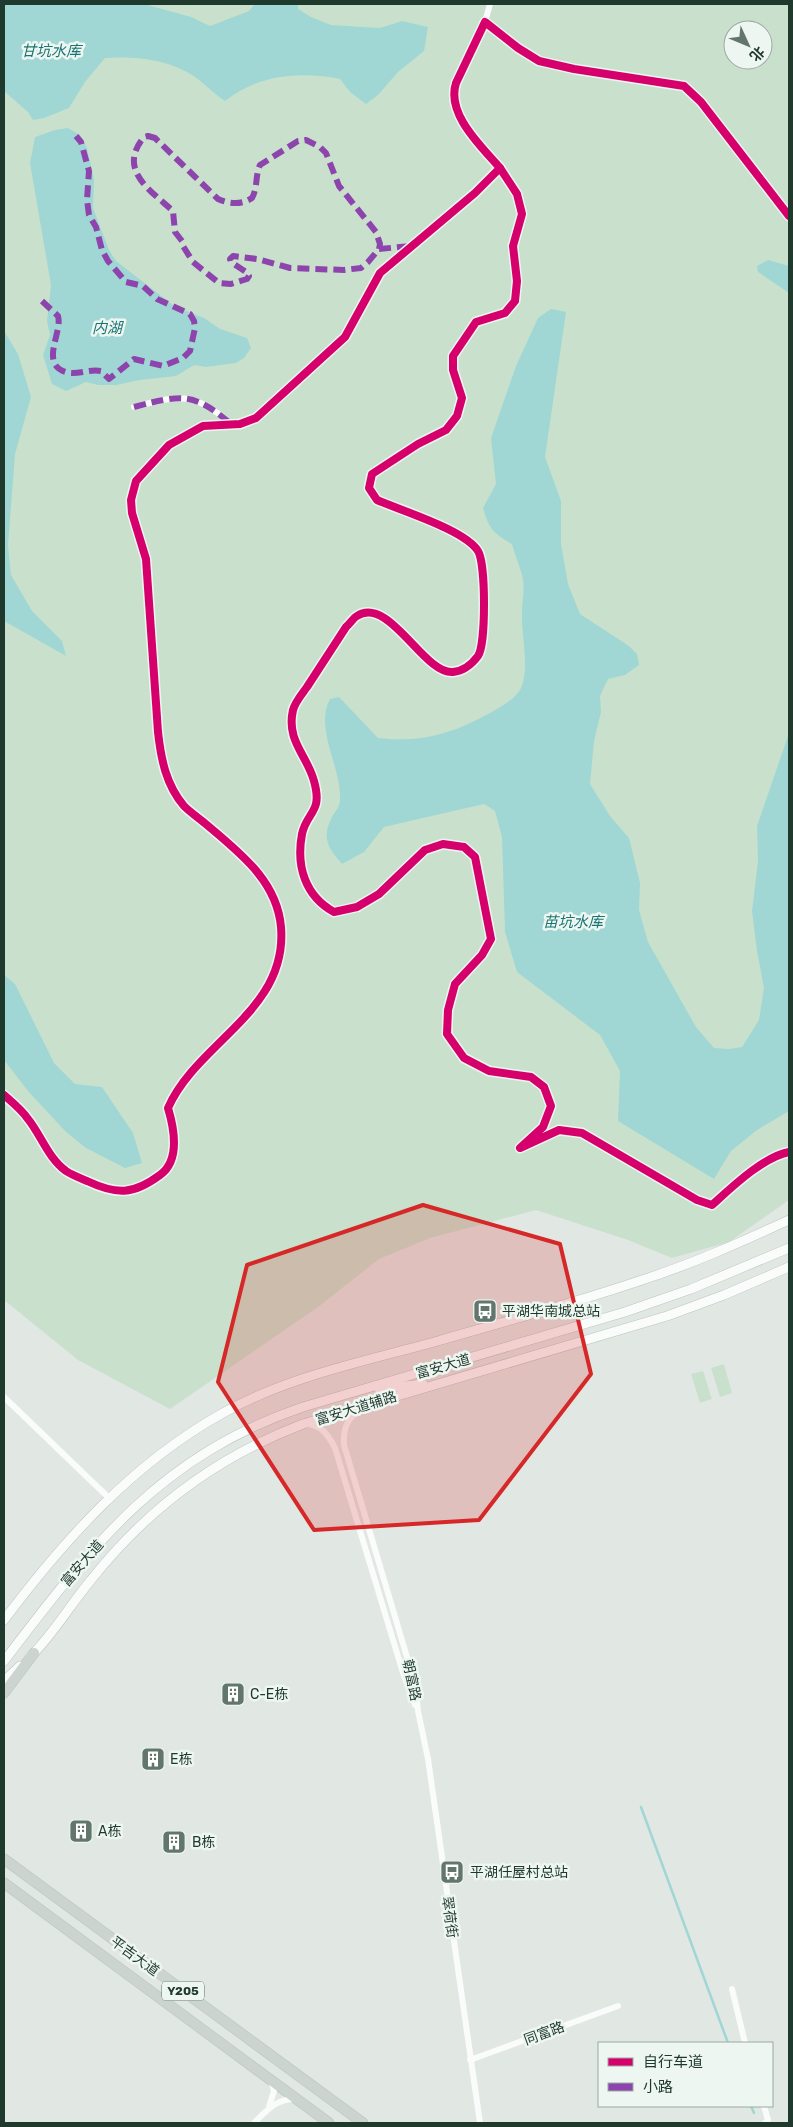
<svg xmlns="http://www.w3.org/2000/svg" width="793" height="2127" viewBox="0 0 793 2127" font-family="Rubik,'Noto Sans SC',sans-serif">
	<style>
		.green { fill: #c9e1cc; fill-rule: evenodd }
		.water { fill: #a0d7d4 }
		.lines { fill: none; stroke-linecap: round; stroke-linejoin: round }
		.stream { stroke: #a0d7d4; stroke-width: 2.5 }
		.secondary-casing { stroke: #bdc6c1; stroke-width: 10 }
		.primary-casing { stroke: #bbc3bf; stroke-width: 11 }
		.minor { stroke: #fafbfb; stroke-width: 6 }
		.secondary { stroke: #fafbfb; stroke-width: 9 }
		.primary { stroke: #ccd4d0; stroke-width: 10 }
		.quiet { stroke: #8e44ad; stroke-width: 6; stroke-dasharray: 12 6; stroke-linecap: butt }
		.cycleway-casing { stroke: #eef6f1; stroke-width: 11 }
		.cycleway { stroke: #d6006c; stroke-width: 8 }
		.marked { fill: #d62828; fill-opacity: 0.2; stroke: #d62828; stroke-width: 4; stroke-linejoin: round }
		.labels { text-anchor: middle; stroke-width: 5; stroke-linejoin: round; paint-order: stroke }
		.shield { fill: #eef6f1; stroke: #5d7268; stroke-width: 1 }
		.shield-label { font-size: 12px; font-weight: bold; fill: #1f392d }
		.poi-label { font-size: 14px; fill: #1f392d; stroke: #eef6f1; text-anchor: start }
		.street-label { font-size: 14px; fill: #1f392d; stroke: #eef6f1 }
		.water-label { font-size: 15px; font-style: italic; fill: #197574; stroke: #eef6f1 }
	</style>
	<rect width="100%" height="100%" fill="#e1e7e3"/>
	<g class="green">
		<path d="M 4,4 L 789,4 L 789,1200 L 729,1242 L 672,1258 L 628,1240 L 536,1210 L 430,1238 L 379,1259 L 318,1307 L 170,1409 L 78,1360 L 4,1300 ZM 733,30 L 763,30 L 763,60 L 733,60 Z"/>
		<polygon points="724,1364 732,1393 720,1397 711,1368"/>
		<polygon points="703,1371 712,1399 700,1403 691,1374"/>
	</g>
	<g class="water">
		<path d="M 4,4 L 144,4 L 191,17 L 210,26 L 249,11 L 255,4 L 298,4 L 298,9 L 311,17 L 331,25 L 380,28 L 402,21 L 428,27 L 424,51 L 398,72 L 378,95 L 366,104 L 350,92 L 340,79 C 300,71 257,75 225,101 C 214,94 205,84 195,77 C 169,59 135,56 105,58 L 85,82 L 69,108 L 44,118 L 33,120 L 28,112 L 4,91 Z"/>
		<polygon points="68,128 80,135 87,148 94,179 93,208 109,250 116,261 174,306 204,318 220,329 247,338 251,348 244,358 236,363 206,367 194,365 176,376 140,380 116,385 98,385 86,382 66,391 52,384 43,355 50,335 47,321 51,285 30,163 35,137 55,130"/>
		<polygon points="768,260 789,266 789,293 758,272 757,266"/>
		<path d="M 551,309 L 566,312 L 545,457 L 561,501 L 561,544 L 568,584 L 580,614 L 629,646 L 637,654 L 639,665 L 625,675 L 608,679 L 600,696 L 601,712 L 594,741 L 590,784 L 610,816 L 629,838 L 640,883 L 639,910 L 648,942 L 696,1027 L 714,1048 L 729,1049 L 742,1047 L 759,1020 L 764,988 L 757,951 L 752,911 L 758,861 L 757,826 L 789,733 L 789,1111 L 757,1130 L 731,1151 L 714,1179 L 618,1121 L 620,1071 L 600,1035 L 517,972 L 505,932 L 502,837 L 495,811 L 484,804 L 384,827 L 364,852 L 342,864 C 328,848 321,838 332,817 C 335,812 340,806 340,800 C 342,769 314,728 330,699 L 339,697 L 378,738 C 421,743 452,734 490,713 C 500,707 514,700 520,690 C 530,671 522,638 522,618 C 521,606 525,592 523,580 C 521,568 515,556 512,544 C 493,533 489,529 483,508 L 496,484 L 491,438 L 516,366 L 538,318 Z"/>
		<polygon points="4,331 18,354 31,397 15,454 8,545 11,575 32,611 62,641 66,656 4,621"/>
		<polygon points="4,975 15,984 54,1063 75,1084 102,1087 133,1133 142,1163 125,1168 86,1148 65,1131 28,1091 4,1060"/>
	</g>
	<g class="lines">
		<g class="stream">
			<polyline points="641,1807 728,2043"/>
			<polyline points="751,2106 754,2113"/>
		</g>
		<g class="secondary-casing">
			<g id="secondary">
				<polyline points="379,1389 423,1384"/>
				<path d="M 4,1620 C 65,1539 133,1463 223,1413 C 289,1376 366,1361 438,1341 C 506,1321 575,1303 642,1280 C 692,1264 741,1242 789,1220"/>
				<path d="M 30,1657 C 53,1635 70,1605 91,1580 C 147,1509 219,1456 303,1424 L 667,1316 L 724,1295 L 789,1267"/>
				<path d="M 4,1661 C 92,1546 159,1456 303,1407 L 625,1312 L 691,1289 L 789,1248"/>
				<polyline points="4,1681 20,1666"/>
			</g>
		</g>
		<g class="primary-casing">
			<g id="primary">
				<polyline points="4,1693 34,1653"/>
				<polyline points="4,1859 363,2123"/>
				<polyline points="4,1883 329,2123"/>
			</g>
		</g>
		<g class="minor">
			<polyline points="485,22 490,4"/>
			<path d="M 500,168 L 517,194 L 522,214 L 513,246 L 517,281 L 515,301 L 505,313 L 476,322 L 453,356 L 453,370 L 462,398 L 457,416 L 446,430 L 418,444 L 372,474 L 369,488 L 377,500 C 402,511 465,530 478,551 C 486,564 486,645 478,656 C 472,664 463,671 453,672 C 424,675 389,595 357,616 C 353,618 350,624 346,627 C 333,647 320,667 307,687 C 302,694 295,702 293,710 C 286,741 307,755 314,781 C 323,813 307,811 302,834 C 296,866 305,896 334,912 L 357,907 L 379,894 L 425,850 L 443,844 L 464,847 L 475,857 L 491,939 L 482,955 L 455,984 L 448,1010 L 447,1034 L 464,1058 L 489,1071 L 531,1077 L 544,1087 L 551,1106 L 543,1127 L 520,1148 L 559,1130 L 582,1133 L 697,1200 L 712,1205 C 732,1187 763,1157 789,1152"/>
			<path d="M 134,407 C 180,395 193,391 231,424"/>
			<path d="M 4,1095 C 12,1102 22,1110 28,1119 C 41,1135 48,1158 66,1171 C 72,1175 80,1178 87,1181 C 117,1195 133,1195 160,1175 C 181,1160 174,1128 168,1108 C 197,1042 288,1011 281,927 C 277,881 240,853 207,825 C 200,819 191,813 184,806 C 166,785 161,759 158,732 L 146,559 L 132,513 L 131,500 L 136,481 L 169,445 L 203,426 L 240,424 L 256,418 L 345,337 L 380,273 L 475,193 L 500,168 C 481,146 446,114 456,83 L 485,22 L 518,48 L 539,61 L 574,69 L 684,86 L 701,102 L 789,216"/>
			<polyline points="4,1397 109,1498"/>
			<path d="M 361,1409 C 347,1418 343,1429 344,1445 L 415,1684 L 418,1711 L 428,1759 L 480,2123"/>
			<path d="M 306,1424 C 321,1424 329,1436 335,1448 L 403,1673 L 415,1705"/>
			<polyline points="732,1989 745,2043"/>
			<polyline points="470,2060 618,2006"/>
			<polyline points="764,2106 768,2120 765,2123"/>
			<polyline points="269,2107 274,2091 271,2081"/>
			<path d="M 254,2123 C 267,2110 277,2098 297,2099"/>
		</g>
		<use href="#secondary" class="secondary"/>
		<use href="#primary" class="primary"/>
		<g class="quiet">
			<path d="M 148,136 L 155,138 L 218,199 C 229,204 242,205 252,198 C 258,187 255,176 260,165 L 298,141 L 306,140 L 320,147 L 326,153 L 339,186 L 376,232 L 380,244 L 379,249 L 368,262 L 361,268 L 344,270 L 290,268 L 257,259 L 233,256 L 230,259 L 231,262 L 246,272 L 249,276 L 247,279 L 231,284 L 219,283 L 193,262 L 183,246 L 182,241 L 175,232 L 173,211 C 150,190 117,170 144,137 Z"/>
			<polyline points="379,249 411,246"/>
			<path d="M 42,301 L 58,316 C 63,333 37,367 70,373 C 81,374 90,369 101,371 L 109,379 L 134,359 L 163,366 L 183,358 L 190,351 L 195,328 L 194,321 L 190,314 L 157,299 L 143,286 L 126,282 L 108,261 L 102,250 L 96,227 L 89,215 L 87,200 L 89,171 L 81,142 L 76,136"/>
			<path d="M 134,407 C 180,395 193,391 231,424"/>
		</g>
		<g class="cycleway-casing">
			<g id="cycleway">
				<path d="M 500,168 L 517,194 L 522,214 L 513,246 L 517,281 L 515,301 L 505,313 L 476,322 L 453,356 L 453,370 L 462,398 L 457,416 L 446,430 L 418,444 L 372,474 L 369,488 L 377,500 C 402,511 465,530 478,551 C 486,564 486,645 478,656 C 472,664 463,671 453,672 C 424,675 389,595 357,616 C 353,618 350,624 346,627 C 333,647 320,667 307,687 C 302,694 295,702 293,710 C 286,741 307,755 314,781 C 323,813 307,811 302,834 C 296,866 305,896 334,912 L 357,907 L 379,894 L 425,850 L 443,844 L 464,847 L 475,857 L 491,939 L 482,955 L 455,984 L 448,1010 L 447,1034 L 464,1058 L 489,1071 L 531,1077 L 544,1087 L 551,1106 L 543,1127 L 520,1148 L 559,1130 L 582,1133 L 697,1200 L 712,1205 C 732,1187 763,1157 789,1152"/>
				<path d="M 4,1095 C 12,1102 22,1110 28,1119 C 41,1135 48,1158 66,1171 C 72,1175 80,1178 87,1181 C 117,1195 133,1195 160,1175 C 181,1160 174,1128 168,1108 C 197,1042 288,1011 281,927 C 277,881 240,853 207,825 C 200,819 191,813 184,806 C 166,785 161,759 158,732 L 146,559 L 132,513 L 131,500 L 136,481 L 169,445 L 203,426 L 240,424 L 256,418 L 345,337 L 380,273 L 475,193 L 500,168 C 481,146 446,114 456,83 L 485,22 L 518,48 L 539,61 L 574,69 L 684,86 L 701,102 L 789,216"/>
			</g>
		</g>
		<use href="#cycleway" class="cycleway"/>
	</g>
	<path class="marked" d="M 423,1205 L 560,1244 L 591,1374 L 479,1520 L 314,1530 L 218,1382 L 247,1265 Z"/>
	<defs>
		<g id="bus-square" transform="scale(1.25)"><rect x="-9" y="-9" width="18" height="18" rx="4" fill="#63766d" stroke="#eef6f1"/><path d="M-5-6H5V4H4V6H2V4H-2V6H-4V4H-5ZM-3.5-4V0h7V-4ZM-3.5 1.2v1.5H-2V1.2ZM2 1.2v1.5H3.5V1.2Z" fill="#fff"/></g>
		<g id="building-square" transform="scale(1.25)"><rect x="-9" y="-9" width="18" height="18" rx="4" fill="#63766d" stroke="#eef6f1"/><path d="M-4-6H4V6H1V3H-1V6H-4ZM-2.5-4.3h1.7v1.8h-1.7ZM.8-4.3h1.7v1.8H.8ZM-2.5-1h1.7V.8h-1.7ZM.8-1h1.7V.8H.8Z" fill="#fff"/></g>
	</defs>
	<g fill-rule="evenodd">
		<use href="#bus-square" x="485" y="1311"/>
		<use href="#building-square" x="233" y="1694"/>
		<use href="#building-square" x="153" y="1759"/>
		<use href="#building-square" x="81" y="1831"/>
		<use href="#building-square" x="174" y="1842"/>
		<use href="#bus-square" x="452" y="1872"/>
	</g>
	<g class="labels">
		<rect class="shield" x="162" y="1981.5" width="42" height="19" rx="4"/>
		<g class="shield-label">
			<text x="183" y="1995">Y205</text>
		</g>
		<g class="poi-label">
			<text x="502" y="1316">平湖华南城总站</text>
			<text x="250" y="1699">C-E栋</text>
			<text x="170" y="1764">E栋</text>
			<text x="98" y="1836">A栋</text>
			<text x="192" y="1847">B栋</text>
			<text x="470" y="1877">平湖任屋村总站</text>
		</g>
		<g class="street-label">
			<text transform="translate(443 1366) rotate(-16)" y="5">富安大道</text>
			<text transform="translate(356 1408) rotate(-17)" y="5">富安大道辅路</text>
			<text transform="translate(82 1563) rotate(-49)" y="5">富安大道</text>
			<text transform="translate(412 1680) rotate(78)" y="5">朝富路</text>
			<text transform="translate(450 1917) rotate(82)" y="5">翠荷街</text>
			<text transform="translate(135 1956) rotate(36)" y="5">平吉大道</text>
			<text transform="translate(544 2033) rotate(-20)" y="5">同富路</text>
		</g>
		<g class="water-label">
			<text x="51" y="56">甘坑水库</text>
			<text x="107" y="333">内湖</text>
			<text x="573" y="927">苗坑水库</text>
		</g>
	</g>
	<rect width="793" height="2127" fill="none" stroke="#1f392d" stroke-width="10"/>
	<rect x="598" y="2042" width="175" height="65" fill="#eef6f1" stroke="#9baaa3"/>
	<rect x="608" y="2058" width="25" height="8" fill="#d6006c" stroke="#9baaa3"/>
	<text x="643" y="2067" font-size="15" fill="#1f392d">自行车道</text>
	<rect x="608" y="2083" width="25" height="8" fill="#8e44ad" stroke="#9baaa3"/>
	<text x="643" y="2092" font-size="15" fill="#1f392d">小路</text>
	<g transform="translate(748 45) rotate(134)"><circle r="24" fill="#eef6f1" stroke="#9baaa3"/>
	<path d="M0-4L9 19L0 12L-9 19Z" fill="#63766d"/>
	<text y="-8" font-size="14" font-weight="bold" text-anchor="middle" fill="#1f392d">北</text>
	</g>
</svg>
